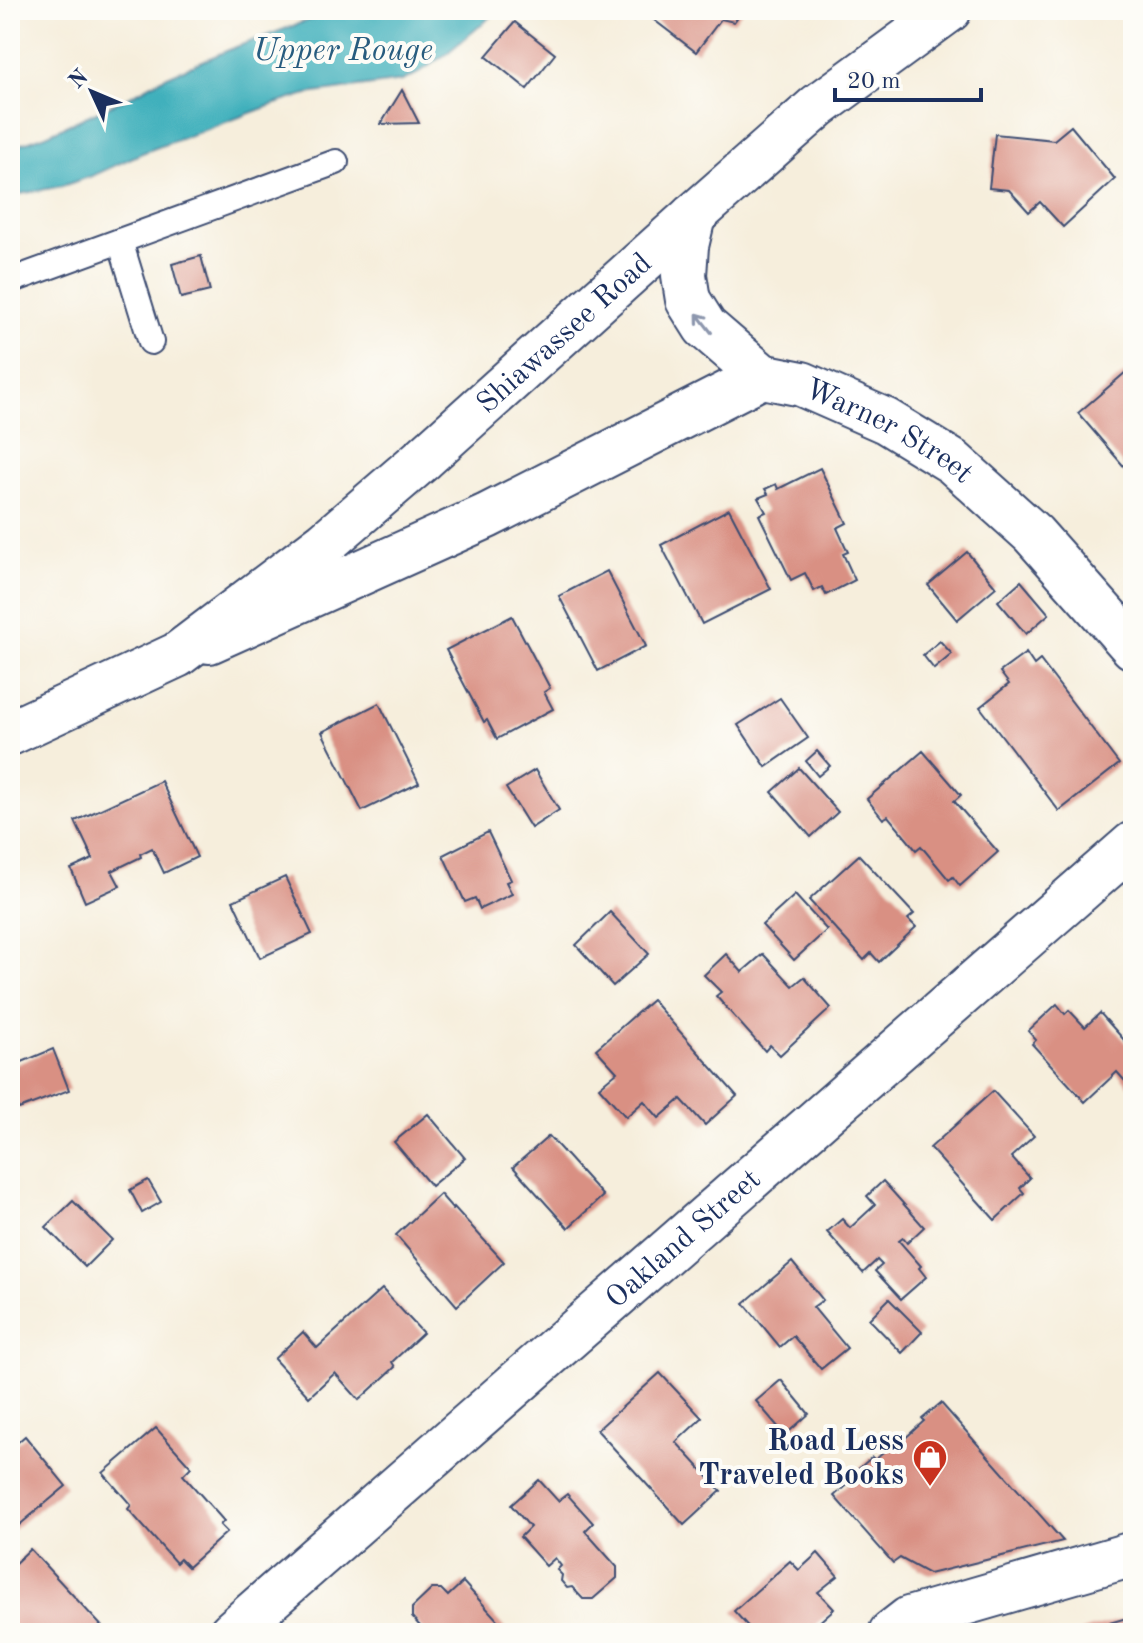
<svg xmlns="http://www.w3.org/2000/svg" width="1143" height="1643" viewBox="0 0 1143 1643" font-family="'Old Standard TT',serif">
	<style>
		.water { fill: #41b0bc; stroke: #2e708d; stroke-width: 2 }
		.building { fill: #d99083 }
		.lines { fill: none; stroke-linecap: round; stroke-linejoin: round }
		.lane-casing { stroke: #3c4c71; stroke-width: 28 }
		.street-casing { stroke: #3c4c71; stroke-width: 48 }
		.secondary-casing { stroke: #3c4c71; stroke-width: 48 }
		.lane { stroke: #fff; stroke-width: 24 }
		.street { stroke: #fff; stroke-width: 44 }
		.secondary { stroke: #fff; stroke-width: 44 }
		.oneway { stroke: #8d97ae }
		.labels { text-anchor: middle; stroke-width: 8; stroke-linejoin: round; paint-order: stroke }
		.street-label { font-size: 30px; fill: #1b2f5e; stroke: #fdfcf7 }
		.poi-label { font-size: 30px; font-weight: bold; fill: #1b2f5e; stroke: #fdfcf7; text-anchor: end }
		.water-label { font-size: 32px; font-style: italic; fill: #285c7f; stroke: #fdfcf7 }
	</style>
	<rect width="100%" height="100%" fill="#fdfcf7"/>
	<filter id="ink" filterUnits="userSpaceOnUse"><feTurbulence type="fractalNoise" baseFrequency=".0125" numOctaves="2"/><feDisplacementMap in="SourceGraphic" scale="16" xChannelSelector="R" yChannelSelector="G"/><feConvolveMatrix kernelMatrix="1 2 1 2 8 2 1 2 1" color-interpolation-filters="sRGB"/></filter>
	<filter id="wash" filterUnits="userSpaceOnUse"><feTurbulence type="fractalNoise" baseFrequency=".006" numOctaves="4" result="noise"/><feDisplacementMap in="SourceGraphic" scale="32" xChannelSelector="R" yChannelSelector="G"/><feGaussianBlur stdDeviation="1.8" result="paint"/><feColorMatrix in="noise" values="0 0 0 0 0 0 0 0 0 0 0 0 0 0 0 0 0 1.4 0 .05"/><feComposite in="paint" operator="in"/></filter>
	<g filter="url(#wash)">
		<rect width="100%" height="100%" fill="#f6eedc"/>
		<polygon class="water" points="336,10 499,10 446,54 417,74 402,81 307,94 272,105 142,153 92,176 62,186 10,196 10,148 46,135 127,98 165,77 236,47"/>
		<g id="blocks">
			<g class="building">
				<polygon points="641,10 743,10 734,22 721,19 696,52"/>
				<polygon points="515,22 555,54 527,89 486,56"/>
				<polygon points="402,90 419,123 381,124"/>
				<polygon points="1071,126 1115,179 1063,227 1040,202 1029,212 1009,190 989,188 995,134 1054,140"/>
				<polygon points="201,256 210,291 181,298 172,264"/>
				<polygon points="1133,366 1133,477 1078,413"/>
				<polygon points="820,468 847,523 837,528 848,552 843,554 855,580 826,595 822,587 814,591 805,573 791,580 759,515 766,512 758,498 768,494 765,489 776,484 778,489"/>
				<polygon points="729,509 771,589 702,624 661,545"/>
				<polygon points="967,552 996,587 957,620 928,585"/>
				<polygon points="607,571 646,646 598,671 559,596"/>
				<polygon points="1021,581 1049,614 1026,634 998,601"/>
				<polygon points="512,616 550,688 544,692 553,709 497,739 487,720 484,722 446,650"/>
				<polygon points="940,641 952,654 934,669 923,655"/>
				<polygon points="1026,653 1034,665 1040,660 1119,764 1059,811 980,707 1009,684 1000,672"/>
				<polygon points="780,698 808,738 766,767 738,725"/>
				<polygon points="379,703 419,783 362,811 322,732"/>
				<polygon points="817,751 830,766 818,776 806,761"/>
				<polygon points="923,751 961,795 954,801 998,852 960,886 953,877 949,880 921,846 916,850 888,816 883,819 867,799"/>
				<polygon points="799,768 838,812 811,837 772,792"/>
				<polygon points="535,770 559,810 531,828 506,788"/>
				<polygon points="161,781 197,857 164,873 152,848 140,854 141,857 112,871 120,886 85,902 71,869 93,859 75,821"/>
				<polygon points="488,832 511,880 506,882 512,894 480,909 475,898 465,902 443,855"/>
				<polygon points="859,855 914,914 908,919 916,927 879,962 871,953 864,960 809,900"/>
				<polygon points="285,877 312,934 260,958 233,901"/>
				<polygon points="795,895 827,930 794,960 762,925"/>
				<polygon points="610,912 649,954 613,986 576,945"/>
				<polygon points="726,954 742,972 763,954 793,986 804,977 831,1008 780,1055 770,1045 765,1051 716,996 721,992 704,975"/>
				<polygon points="652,1000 737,1096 705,1125 681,1099 659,1118 644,1101 626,1117 599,1087 617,1072 596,1049"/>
				<polygon points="1057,1004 1065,1014 1069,1010 1085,1027 1100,1013 1133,1050 1133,1090 1117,1072 1085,1102 1032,1044 1036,1040 1028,1031"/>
				<polygon points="53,1049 69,1090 19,1109 10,1087 10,1067"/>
				<polygon points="993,1091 1034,1136 1011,1157 1030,1178 1020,1188 1024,1193 995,1220 930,1148"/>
				<polygon points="428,1114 465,1158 431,1186 394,1142"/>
				<polygon points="549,1136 603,1196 568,1228 513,1167"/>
				<polygon points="148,1180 161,1202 142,1213 130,1190"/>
				<polygon points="883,1181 924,1227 907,1243 903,1238 899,1241 921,1266 919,1268 926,1277 901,1299 875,1271 882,1265 877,1260 863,1273 827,1232 842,1219 850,1228 875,1205 867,1196"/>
				<polygon points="440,1194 453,1209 454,1207 504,1262 457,1306 396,1235"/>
				<polygon points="73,1201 112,1240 85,1267 46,1227"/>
				<polygon points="792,1262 823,1300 813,1307 847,1348 821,1369 793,1336 780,1347 744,1303"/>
				<polygon points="382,1289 423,1333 392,1362 395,1367 359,1400 335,1373 309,1397 274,1359 303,1332 317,1348"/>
				<polygon points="889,1299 922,1332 902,1353 869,1319"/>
				<polygon points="660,1373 702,1418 676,1442 721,1491 684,1525 597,1430"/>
				<polygon points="781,1380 809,1414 785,1435 756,1401"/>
				<polygon points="941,1403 1063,1541 929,1574 900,1558 893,1563 834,1496 852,1480 849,1477 872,1457 875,1460 898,1440 900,1443 924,1421 922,1419"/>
				<polygon points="156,1428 191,1467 183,1475 224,1521 220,1525 227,1532 188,1567 180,1559 176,1563 128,1509 131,1505 103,1473"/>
				<polygon points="25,1436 66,1486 11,1532 10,1449"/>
				<polygon points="539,1480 558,1501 567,1494 593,1523 585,1531 617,1567 617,1578 593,1599 583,1599 572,1587 567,1588 561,1581 562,1575 557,1570 561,1566 555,1558 546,1566 520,1537 530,1527 511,1505"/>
				<polygon points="30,1549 108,1633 35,1633 32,1630 28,1633 10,1633 10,1568"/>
				<polygon points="818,1553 838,1576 818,1592 834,1609 807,1633 754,1633 734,1611 790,1561 799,1570"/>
				<polygon points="463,1582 509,1633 426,1633 412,1617 412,1608 432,1589 441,1589 448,1596"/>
				<polygon points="1133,1616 1133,1633 1079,1633 1079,1632"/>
			</g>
		</g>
	</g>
	<g filter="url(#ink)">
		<use href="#blocks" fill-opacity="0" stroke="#3c4c71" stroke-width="2"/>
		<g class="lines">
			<g class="lane-casing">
				<g id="lane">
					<polyline points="120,241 151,342"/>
					<polyline points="10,281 336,162"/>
				</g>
			</g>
			<g class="street-casing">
				<g id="street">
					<path id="s1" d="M 693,216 L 686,246 L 684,275 L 688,300 L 705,327 L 762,376 L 802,384 L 886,421 L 953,462 L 1033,534 L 1133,647"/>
					<polyline points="209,641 487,516 762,376"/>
					<path id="s2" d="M 231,1633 L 1133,844"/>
					<polyline points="891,1633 909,1619 1133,1554"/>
				</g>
			</g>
			<g class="secondary-casing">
				<g id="secondary">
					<path id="s3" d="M 10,733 L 177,655 L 325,543 L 424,458 L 693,216 L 818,106 L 949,10"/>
				</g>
			</g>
			<use href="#lane" class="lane"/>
			<use href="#street" class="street"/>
			<use href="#secondary" class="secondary"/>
		</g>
		<defs><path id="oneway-shaft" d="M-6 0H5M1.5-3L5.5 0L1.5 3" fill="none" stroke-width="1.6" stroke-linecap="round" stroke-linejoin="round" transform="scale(2)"/></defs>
		<use class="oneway" href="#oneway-shaft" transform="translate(704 323) rotate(-128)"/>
	</g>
	<defs>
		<g id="shop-pin" transform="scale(1.8)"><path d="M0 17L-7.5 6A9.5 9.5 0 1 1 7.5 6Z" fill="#c8321e" stroke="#fdfcf7"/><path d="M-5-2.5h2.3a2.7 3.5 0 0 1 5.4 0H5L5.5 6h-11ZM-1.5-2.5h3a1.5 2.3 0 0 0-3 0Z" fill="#fff"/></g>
	</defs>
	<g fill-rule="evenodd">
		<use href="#shop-pin" x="930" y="1457"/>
	</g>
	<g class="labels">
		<g class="street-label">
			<text dy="10" stroke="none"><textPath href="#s3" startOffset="688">Shiawassee Road</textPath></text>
			<text dy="10" stroke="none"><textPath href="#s1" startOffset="332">Warner Street</textPath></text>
			<text dy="10" stroke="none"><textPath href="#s2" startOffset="600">Oakland Street</textPath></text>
		</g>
		<g class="poi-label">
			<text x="904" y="1450">Road Less<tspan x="904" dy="34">Traveled Books</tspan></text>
		</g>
		<g class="water-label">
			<text x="343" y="60">Upper Rouge</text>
		</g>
	</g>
	<rect width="1143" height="1643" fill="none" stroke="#fdfcf7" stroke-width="40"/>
	<g transform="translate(92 92) rotate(314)" stroke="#fdfcf7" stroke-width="6" paint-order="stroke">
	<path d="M0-6L14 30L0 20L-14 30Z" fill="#1b2f5e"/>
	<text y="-12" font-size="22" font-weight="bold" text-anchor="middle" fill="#1b2f5e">N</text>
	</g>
	<path d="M835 88v12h146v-12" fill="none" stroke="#1b2f5e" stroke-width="4"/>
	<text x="847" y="88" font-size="24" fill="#1b2f5e" stroke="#fdfcf7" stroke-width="6" paint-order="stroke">20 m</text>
</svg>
